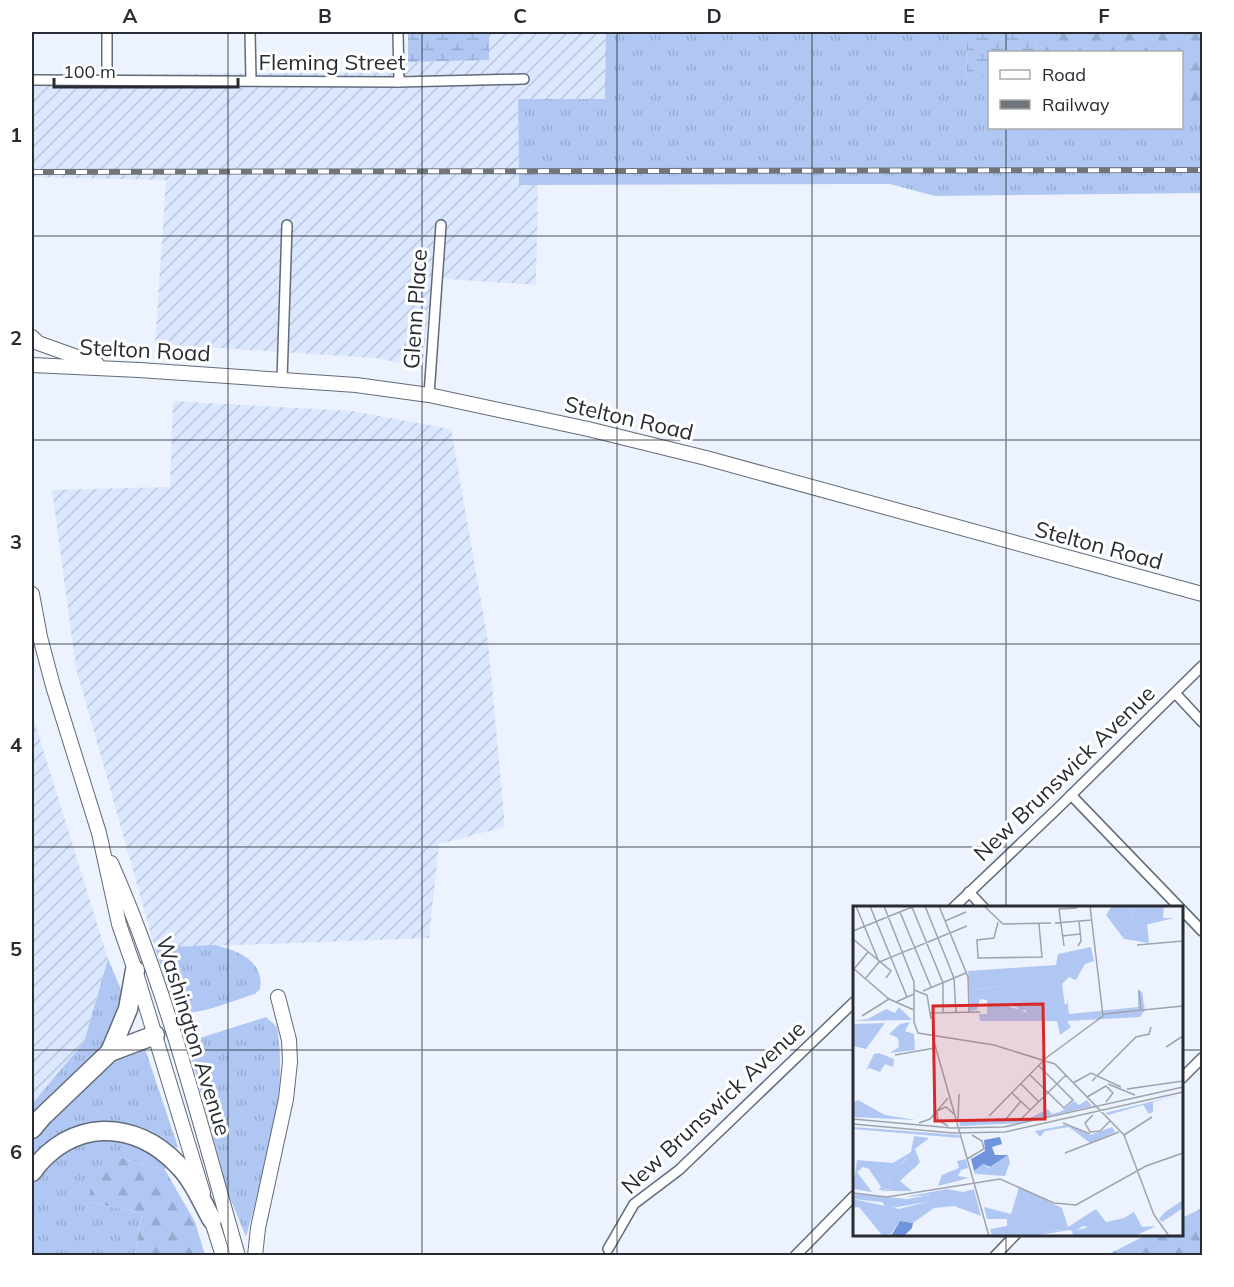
<svg xmlns="http://www.w3.org/2000/svg" width="1234" height="1287" viewBox="0 0 1234 1287" font-family="Mulish,sans-serif">
	<style>
		.industrial { fill: url(#industrial-furrows) }
		.grass { fill: url(#grass-tufts) }
		.forest { fill: url(#forest-firs) }
		.wetland { fill: url(#wetland-marsh) }
		.lines { fill: none; stroke-linecap: round; stroke-linejoin: round }
		.minor-casing { stroke: #626b7a; stroke-width: 12 }
		.secondary-casing { stroke: #626b7a; stroke-width: 16 }
		.motorway-casing { stroke: #626b7a; stroke-width: 21 }
		.minor { stroke: #fff; stroke-width: 9 }
		.secondary { stroke: #fff; stroke-width: 14 }
		.motorway { stroke: #fff; stroke-width: 18 }
		.rail-casing { stroke: #70757c; stroke-width: 6 }
		.rail { stroke: #fff; stroke-width: 4; stroke-dasharray: 11; stroke-linecap: butt }
		.grid { fill: none; stroke: #282c32; stroke-width: 1.5; stroke-opacity: 0.55 }
		.labels { text-anchor: middle; stroke-width: 6; stroke-linejoin: round; paint-order: stroke }
		.street-label { font-size: 22px; fill: #282c32; stroke: #fff }
		.inset-road { fill: none; stroke: #9ea3ac; stroke-width: 1.5 }
		.view { fill: #d62828; fill-opacity: 0.15; stroke: #d62828; stroke-width: 3 }
		.inset-edge { fill: none; stroke: #282c32; stroke-width: 3 }
		.neatline { fill: none; stroke: #282c32; stroke-width: 2 }
		.grid-label { font-size: 20px; text-anchor: middle; font-weight: bold; fill: #282c32 }
	</style>
	<defs>
		<pattern id="industrial-furrows" width="10" height="10" patternUnits="userSpaceOnUse" patternTransform="scale(1.5)"><rect width="10" height="10" fill="#dae7ff"/><path d="M-1 1l2-2M0 10L10 0M9 11l2-2" fill="none" stroke="#bbc6db"/></pattern>
		<pattern id="grass-tufts" width="24" height="20" patternUnits="userSpaceOnUse" patternTransform="scale(1.5)"><rect width="24" height="20" fill="#b0c7f3"/><path d="M3 7l-1-3M5 7V3M7 7l1-3M15 17l-1-3M17 17v-4M19 17l1-3" fill="none" stroke="#97abd1"/></pattern>
		<pattern id="forest-firs" width="22" height="20" patternUnits="userSpaceOnUse" patternTransform="scale(1.5)"><rect width="22" height="20" fill="#b0c7f3"/><path d="M5 1l3.5 6h-7zM16 11l3.5 6h-7z" fill="#97abd1"/></pattern>
		<pattern id="wetland-marsh" width="20" height="14" patternUnits="userSpaceOnUse" patternTransform="scale(1.5)"><rect width="20" height="14" fill="#b0c7f3"/><path d="M1 5h8M5 5V1M11 12h8M15 12V8" fill="none" stroke="#97abd1"/></pattern>
	</defs>
	<rect width="100%" height="100%" fill="#edf3fe"/>
	<g class="industrial">
		<polygon points="489,32 606,32 606,99 518,99 519,184 538,185 536,285 433,278 422,368 376,358 155,344 166,180 32,177 32,75 391,72 408,62 489,60"/>
		<polygon points="173,401 352,411 451,429 488,641 505,827 439,844 429,938 155,948 76,668 52,490 170,487"/>
		<polygon points="32,714 108,959 84,1042 32,1104"/>
	</g>
	<g class="grass">
		<polygon points="606,32 949,32 966,40 967,79 989,75 990,128 1182,128 1182,105 1202,105 1202,193 935,196 890,184 519,185 518,99 605,99"/>
		<path d="M 215,945 C 237,950 265,961 260,989 L 255,994 C 240,998 202,1014 189,1012 C 180,1010 175,1005 171,998 L 155,948 Z"/>
		<polygon points="108,959 125,999 111,1033 98,1053 32,1115 32,1104 84,1042"/>
		<path d="M 266,1017 L 277,1027 C 289,1095 264,1171 246,1237 L 228,1193 L 187,1042 Z"/>
		<polygon points="144,1046 178,1147 172,1149 149,1132 132,1126 49,1143 32,1157 32,1136 113,1058"/>
		<path d="M 102,1139 L 127,1140 L 167,1160 L 165,1170 L 109,1155 L 88,1202 L 142,1213 L 135,1255 L 32,1256 L 32,1188 C 46,1154 69,1147 102,1139 Z"/>
	</g>
	<g class="forest">
		<polygon points="1032,32 1202,32 1202,105 1182,105 1182,52 1038,52"/>
		<polygon points="109,1155 165,1170 195,1222 205,1255 135,1255 142,1213 88,1202 94,1173"/>
		<polygon points="1202,1208 1202,1255 1107,1255 1146,1235 1182,1234 1182,1218"/>
	</g>
	<g class="wetland">
		<polygon points="408,32 489,32 489,60 408,62"/>
		<polygon points="949,32 1032,32 1038,52 990,52 989,75 967,80 966,40"/>
	</g>
	<g class="lines">
		<g class="minor-casing">
			<g id="minor">
				<polyline points="250,32 251,80"/>
				<polyline points="398,32 399,82"/>
				<polyline points="107,79 107,32"/>
				<polyline points="32,80 399,82 524,79"/>
				<polyline points="282,380 287,225"/>
				<polyline points="429,395 441,225"/>
				<polyline points="1175,693 1202,722"/>
				<polyline points="1071,795 1180,908"/>
				<polyline points="969,892 984,908"/>
				<polyline points="953,908 1058,808 1202,666"/>
				<polyline points="1182,910 1202,931"/>
				<polyline points="1182,1078 1202,1058"/>
				<polyline points="608,1249 634,1204 679,1170 854,1002"/>
				<polyline points="795,1256 854,1196"/>
				<polyline points="995,1256 1016,1234"/>
			</g>
		</g>
		<g class="secondary-casing">
			<g id="secondary">
				<polyline points="32,337 38,343 97,364"/>
				<polyline points="32,365 139,370 356,385 429,395 588,429 706,458 1202,594"/>
				<polyline points="32,594 40,637 53,686 99,833 119,924 135,970 203,1193"/>
				<path d="M 111,863 C 167,989 200,1124 238,1256"/>
				<polyline points="209,1212 223,1256"/>
				<polyline points="255,1256 258,1228 286,1099 290,1062 289,1040 278,997"/>
			</g>
		</g>
		<g class="motorway-casing">
			<g id="motorway">
				<polyline points="110,1052 128,1009 135,970"/>
				<polyline points="32,1129 42,1117 110,1052 155,1035"/>
				<path d="M 32,1172 C 70,1119 134,1118 178,1165 C 193,1180 202,1202 212,1220"/>
			</g>
		</g>
		<use href="#minor" class="minor"/>
		<use href="#secondary" class="secondary"/>
		<use href="#motorway" class="motorway"/>
		<g class="rail-casing">
			<polyline id="rail" points="32,172 1202,170"/>
		</g>
		<use href="#rail" class="rail"/>
	</g>
	<path class="grid" d="M 228,32 L 228,1256M 422,32 L 422,1256M 617,32 L 617,1256M 812,32 L 812,1256M 1006,32 L 1006,52M 1006,128 L 1006,908M 32,236 L 1202,236M 32,440 L 1202,440M 32,644 L 1202,644M 32,847 L 1202,847M 32,1050 L 854,1050M 1182,1050 L 1202,1050M 1006,1234 L 1006,1256"/>
	<g class="labels">
		<g class="street-label">
			<text x="332" y="70">Fleming Street</text>
			<text transform="translate(415 309) rotate(-86)" y="8">Glenn Place</text>
			<text transform="translate(145 350) rotate(3)" y="8">Stelton Road</text>
			<text transform="translate(629 418) rotate(13)" y="8">Stelton Road</text>
			<text transform="translate(1099 545) rotate(15)" y="8">Stelton Road</text>
			<text transform="translate(1064 773) rotate(-44)" y="8">New Brunswick Avenue</text>
			<text transform="translate(194 1036) rotate(73)" y="8">Washington Avenue</text>
			<text transform="translate(713 1107) rotate(-43)" y="8">New Brunswick Avenue</text>
		</g>
	</g>
	<g transform="translate(853 906)">
		<rect width="330" height="330" fill="#edf3fe"/>
		<path d="M 285,83 L 289,86 L 292,104 L 287,111 L 214,115 L 218,121 L 207,129 L 204,115 L 127,115 L 126,108 L 134,108 L 134,100 L 149,98 L 175,107 L 214,98 L 214,90 L 216,108 L 285,101 ZM 46,101 L 59,114 L 0,115 L 15,113 L 33,103 L 42,107 ZM 330,188 L 300,196 L 300,206 L 296,208 L 290,199 L 255,209 L 252,207 ZM 55,252 L 61,262 L 47,275 L 59,285 L 27,285 L 40,283 L 35,279 L 42,262 ZM 113,253 L 115,262 L 108,264 L 105,270 L 116,272 L 85,280 L 89,269 L 106,262 L 104,255 Z" fill="#b0c7f3"/>
		<path d="M 277,0 L 311,0 L 310,12 L 321,12 L 284,21 L 279,18 ZM 238,41 L 241,55 L 232,58 L 223,74 L 216,71 L 209,78 L 213,107 L 174,107 L 172,101 L 146,80 L 120,84 L 115,65 L 203,59 L 205,48 ZM 57,116 L 52,125 L 61,128 L 62,144 L 37,147 L 46,141 L 45,132 L 36,128 L 47,118 ZM 32,117 L 13,143 L 0,140 L 0,118 ZM 26,147 L 41,153 L 40,161 L 32,158 L 27,166 L 16,162 L 13,164 L 21,148 ZM 5,194 L 32,209 L 63,214 L 0,211 L 0,197 ZM 234,194 L 239,200 L 168,217 L 107,220 L 106,215 L 177,212 L 195,203 L 199,208 L 209,205 L 221,195 L 226,199 ZM 213,219 L 237,229 L 259,221 L 262,226 L 237,237 L 216,221 L 192,225 L 187,231 L 182,225 ZM 166,281 L 209,302 L 215,321 L 243,303 L 253,316 L 271,312 L 276,329 L 230,320 L 224,324 L 191,325 L 185,329 L 193,330 L 139,330 L 137,323 L 154,320 L 154,313 L 134,313 L 131,301 L 158,308 ZM 94,283 L 110,286 L 121,283 L 128,310 L 101,300 L 81,302 L 60,317 L 47,315 L 38,328 L 29,329 L 6,301 L 0,302 L 0,293 L 46,303 L 77,295 L 81,289 L 51,291 Z" fill="#b0c7f3"/>
		<path d="M 259,0 L 277,0 L 279,18 L 284,21 L 294,17 L 296,37 L 271,33 L 253,9 ZM 115,65 L 121,84 L 146,80 L 163,86 L 170,92 L 173,104 L 166,105 L 164,101 L 149,98 L 134,100 L 134,94 L 127,93 L 124,104 L 117,105 ZM 0,221 L 106,229 L 107,232 L 0,223 ZM 61,230 L 76,232 L 62,243 L 67,256 L 61,263 L 54,252 L 42,262 L 35,279 L 42,283 L 26,284 L 28,281 L 16,263 L 10,261 L 4,266 L 19,286 L 0,283 L 4,254 L 40,257 L 58,246 ZM 155,249 L 157,256 L 152,270 L 122,268 L 121,265 L 130,258 L 136,262 ZM 2,288 L 54,293 L 83,288 L 78,295 L 34,303 L 29,296 L 0,293 ZM 330,294 L 330,302 L 309,316 L 306,313 L 312,306 ZM 281,306 L 289,321 L 303,320 L 282,330 L 221,330 L 218,324 L 185,329 L 176,311 L 192,320 L 192,325 L 224,324 L 251,317 L 275,329 L 271,312 Z" fill="#b0c7f3"/>
		<path d="M 147,231 L 149,238 L 139,241 L 142,249 L 155,249 L 137,261 L 130,258 L 121,265 L 118,253 L 132,245 L 131,234 ZM 47,315 L 60,317 L 59,322 L 51,330 L 38,330 Z" fill="#7095dc"/>
		<path class="inset-road" d="M 3,0 L 26,56M 17,0 L 54,91M 31,0 L 61,76 L 61,116 L 65,127 L 141,139 L 202,158 L 271,229 L 301,309 L 316,330M 72,0 L 101,72 L 103,107M 86,0 L 115,71 L 116,106M 131,0 L 150,18 L 198,17M 59,1 L 90,77 L 90,107M 47,6 L 78,81M 92,15 L 113,6M 145,16 L 141,32 L 124,34 L 125,52 L 189,51 L 186,18M 202,17 L 239,14M 0,25 L 59,1M 209,30 L 227,28M 0,33 L 38,65 L 33,72M 284,39 L 330,35M 211,40 L 206,3 L 224,2M 225,40 L 228,35 L 226,15M 0,62 L 36,93 L 61,104M 1,63 L 15,46M 12,73 L 26,56 L 114,20M 61,84 L 74,89 L 78,113M 70,85 L 113,67M 286,85 L 288,105M 43,96 L 61,88M 77,107 L 127,106M 250,108 L 330,100M 9,110 L 36,93M 80,132 L 136,330M 313,141 L 330,130M 42,149 L 82,142M 177,169 L 211,202 L 220,194 L 186,160M 239,175 L 283,131 L 296,128 L 298,121M 220,177 L 238,167 L 268,181M 168,178 L 186,196M 255,178 L 282,189M 274,183 L 330,175M 159,187 L 177,204M 234,191 L 253,180 L 260,187 L 253,196M 240,209 L 232,217 L 237,226 L 247,225 L 257,215M 136,210 L 193,152 L 250,110 L 237,0M 0,213 L 99,222 L 151,221 L 330,181M 153,213 L 168,195M 168,213 L 213,169M 105,215 L 106,188M 66,217 L 77,213 L 95,192M 210,217 L 237,228M 0,218 L 100,227 L 152,226 L 330,186M 95,220 L 85,214 L 84,205 L 93,201 L 101,208M 271,229 L 299,211M 212,247 L 266,226M 114,253 L 131,243 L 129,235 L 119,229M 0,287 L 34,291 L 147,273 L 201,297 L 223,299 L 293,260 L 330,247"/>
		<path class="view" d="M 190,98 L 192,213 L 82,215 L 80,100 Z"/>
		<rect width="330" height="330" class="inset-edge"/>
	</g>
	<rect width="1234" height="1287" fill="none" stroke="#ffffff" stroke-width="66"/>
	<rect x="988" y="51" width="195" height="78" fill="#ffffff" stroke="#a9abad" stroke-width="1.5"/>
	<rect x="1000" y="70" width="30" height="9" fill="#ffffff" stroke="#a9abad" stroke-width="1.5"/>
	<text x="1042" y="81" font-size="18" fill="#282c32">Road</text>
	<rect x="1000" y="100" width="30" height="9" fill="#70757c" stroke="#a9abad" stroke-width="1.5"/>
	<text x="1042" y="111" font-size="18" fill="#282c32">Railway</text>
	<path d="M54 78v9h184v-9" fill="none" stroke="#282c32" stroke-width="3"/>
	<text x="63" y="78" font-size="18" fill="#282c32" stroke="#ffffff" stroke-width="4.5" paint-order="stroke">100 m</text>
	<rect x="33" y="33" width="1168" height="1221" class="neatline"/>
	<g class="grid-label">
		<text x="130" y="23">A</text>
		<text x="325" y="23">B</text>
		<text x="520" y="23">C</text>
		<text x="714" y="23">D</text>
		<text x="909" y="23">E</text>
		<text x="1104" y="23">F</text>
		<text x="16" y="142">1</text>
		<text x="16" y="345">2</text>
		<text x="16" y="549">3</text>
		<text x="16" y="752">4</text>
		<text x="16" y="956">5</text>
		<text x="16" y="1159">6</text>
	</g>
</svg>
